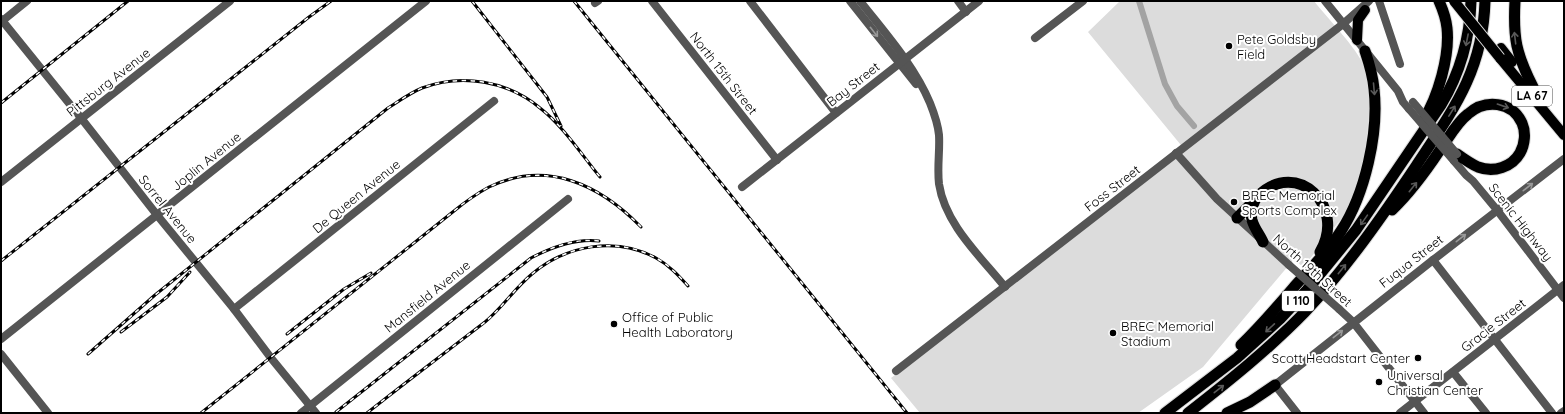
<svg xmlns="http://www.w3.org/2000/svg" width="1565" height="414" viewBox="0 0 1565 414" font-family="Quicksand,sans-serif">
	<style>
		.green { fill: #dcdcdc }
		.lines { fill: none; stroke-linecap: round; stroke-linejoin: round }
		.canal { stroke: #a3a3a3; stroke-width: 6 }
		.major-casing { stroke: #dbdbdb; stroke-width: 12 }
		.highway-casing { stroke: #dbdbdb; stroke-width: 13 }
		.minor { stroke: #555; stroke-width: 8 }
		.major { stroke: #000; stroke-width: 10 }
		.highway { stroke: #000; stroke-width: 11 }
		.rail-casing { stroke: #000; stroke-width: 3 }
		.rail { stroke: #fff; stroke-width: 1.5; stroke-dasharray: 4.5; stroke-linecap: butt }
		.major-bridge-casing { stroke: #dbdbdb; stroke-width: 12; stroke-linecap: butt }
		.minor-bridge { stroke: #555; stroke-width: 8 }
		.major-bridge { stroke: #000; stroke-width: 10 }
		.oneway { stroke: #999 }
		.oneway2 { stroke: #595959 }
		.poi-dot { fill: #000; stroke: #fff; stroke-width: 1.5 }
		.labels { text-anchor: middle; stroke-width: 4; stroke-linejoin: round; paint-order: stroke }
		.shield { fill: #fff; stroke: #4c4c4c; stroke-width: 1 }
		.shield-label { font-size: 12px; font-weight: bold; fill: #000 }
		.poi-label { font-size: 13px; fill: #000; stroke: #fff; text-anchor: start }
		.street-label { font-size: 13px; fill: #000; stroke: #fff }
	</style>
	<rect width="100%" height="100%" fill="#fff"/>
	<path class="green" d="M 1120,1 L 1314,1 C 1328,19 1356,47 1364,66 C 1377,96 1363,178 1350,207 C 1348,213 1341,219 1337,224 C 1326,238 1315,253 1303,267 L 1294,259 L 1203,367 L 1138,413 L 920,413 L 891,378 L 1185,150 L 1088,32 Z"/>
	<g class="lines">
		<polyline class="canal" points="1139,1 1165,84 1177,106 1194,126"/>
		<g class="major-casing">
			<g id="major">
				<polyline points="1357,40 1358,20 1365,10"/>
				<polyline points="1501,48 1512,62"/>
				<polyline points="1500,58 1564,135"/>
			</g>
		</g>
		<g class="highway-casing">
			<g id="highway">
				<path d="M 1515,1 C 1513,39 1516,53 1533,87"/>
				<path d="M 1423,121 C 1438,97 1450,56 1447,28 C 1446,18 1443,10 1439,1"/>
				<path d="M 1392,210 C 1411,192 1426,171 1440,150 C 1449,138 1456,123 1468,114 C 1485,99 1512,101 1522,123 C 1526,132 1525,144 1520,153 C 1512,167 1494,173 1478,167 C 1471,164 1464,159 1457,154"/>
				<polyline points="1237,218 1253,202"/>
				<path d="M 1263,242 C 1260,235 1254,228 1252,220 C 1250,211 1253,201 1259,195 C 1297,159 1347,206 1320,252"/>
				<path d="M 1241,345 C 1260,327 1277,307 1294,287 C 1310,269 1328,252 1341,231 C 1365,194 1379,133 1374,89 C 1373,76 1369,63 1365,51"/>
				<path d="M 1165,413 L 1237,358 L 1280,319 L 1307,290 L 1356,230 L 1441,105 C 1460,73 1470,38 1471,1"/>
				<path d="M 1188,413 C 1229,381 1269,349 1305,312 C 1347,267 1382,217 1416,166 C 1453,110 1483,71 1485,1"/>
				<polyline points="1227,413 1250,402 1275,385"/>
			</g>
		</g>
		<g class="minor">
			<polyline points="652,1 777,160"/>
			<polyline points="750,1 836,113"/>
			<polyline points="850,1 916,84"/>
			<path d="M 860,1 C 885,33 914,65 930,103 C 934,113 938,125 939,135 C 940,151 937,167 939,184 C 945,224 980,256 1005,287"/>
			<polyline points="958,1 966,12"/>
			<polyline points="1325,1 1398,91 1403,102 1409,109"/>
			<polyline points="1379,1 1400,64"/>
			<polyline points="595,3 598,1"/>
			<polyline points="1,19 81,118 157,215 234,309 271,358 316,413"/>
			<polyline points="1,22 27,1"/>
			<polyline points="1035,38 1083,1"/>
			<polyline points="1176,153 1217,199 1289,265"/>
			<polyline points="1454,161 1466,175 1473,181 1497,210 1564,298"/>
			<polyline points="1,182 230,1"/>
			<polyline points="742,187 979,1"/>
			<polyline points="1433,260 1552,413"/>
			<polyline points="234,309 494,101"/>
			<polyline points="1339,309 1353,322 1424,413"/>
			<polyline points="1,339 426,1"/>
			<polyline points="1,354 48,413"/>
			<polyline points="896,371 1343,24 1369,1"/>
			<polyline points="1453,372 1486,413"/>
			<polyline points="301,413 568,199"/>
			<polyline points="1297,413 1275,385 1433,260 1564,159"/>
			<polyline points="1400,413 1564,285"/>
			<polyline points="1561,413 1564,411"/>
		</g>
		<use href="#major" class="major"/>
		<use href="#highway" class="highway"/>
		<g class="rail-casing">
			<g id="rail">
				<polyline points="472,1 547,97 561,126"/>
				<polyline points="574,1 907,413"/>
				<polyline points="1,103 128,1"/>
				<polyline points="1,261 309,17 331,1"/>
				<polyline points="121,332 167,297 190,272"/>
				<polyline points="287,334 344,289 371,273"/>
				<path d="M 88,354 L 155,295 L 388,108 C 399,101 410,93 422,88 C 462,73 508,81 540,108 C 562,125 582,155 600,177"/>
				<path d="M 336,412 L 531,258 C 552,247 575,238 599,241"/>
				<path d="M 201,413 L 454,211 C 465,202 476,194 489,187 C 547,159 600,185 641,227"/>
				<path d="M 367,413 C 406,382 446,352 485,322 C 502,308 515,288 532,274 C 566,245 616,236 656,258 C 669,265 679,276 688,286"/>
			</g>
		</g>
		<use href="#rail" class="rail"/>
		<g class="major-bridge-casing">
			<polyline id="major-bridge" points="1454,1 1500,58"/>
		</g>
		<g class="minor-bridge">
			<polyline points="1413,102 1457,154"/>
			<polyline points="1409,109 1454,161"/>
			<polyline points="1289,265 1339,309"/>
		</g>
		<use href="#major-bridge" class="major-bridge"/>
	</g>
	<defs><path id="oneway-shaft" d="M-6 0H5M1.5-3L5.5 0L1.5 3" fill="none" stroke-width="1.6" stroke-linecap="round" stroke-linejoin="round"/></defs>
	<g class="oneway">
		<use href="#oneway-shaft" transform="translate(874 32) rotate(52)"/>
		<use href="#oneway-shaft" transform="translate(1528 187) rotate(-38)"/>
		<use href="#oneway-shaft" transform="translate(1461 238) rotate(-38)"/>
		<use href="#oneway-shaft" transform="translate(1338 334) rotate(-38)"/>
	</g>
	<g class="oneway2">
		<use href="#oneway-shaft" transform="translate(1515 38) rotate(-97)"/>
		<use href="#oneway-shaft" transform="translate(1467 40) rotate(101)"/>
		<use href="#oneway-shaft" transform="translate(1374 89) rotate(85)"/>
		<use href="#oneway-shaft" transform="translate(1503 106) rotate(19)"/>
		<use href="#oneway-shaft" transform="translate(1452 111) rotate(-58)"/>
		<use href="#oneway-shaft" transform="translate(1413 187) rotate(-51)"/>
		<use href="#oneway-shaft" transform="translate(1364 220) rotate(125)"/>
		<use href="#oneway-shaft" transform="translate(1342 269) rotate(-51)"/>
		<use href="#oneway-shaft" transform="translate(1270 328) rotate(137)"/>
		<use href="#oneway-shaft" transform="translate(1219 389) rotate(-38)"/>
	</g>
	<g class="poi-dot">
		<circle cx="1229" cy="46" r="4"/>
		<circle cx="1234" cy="202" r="4"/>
		<circle cx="614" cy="324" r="4"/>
		<circle cx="1113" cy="333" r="4"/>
		<circle cx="1418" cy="358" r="4"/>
		<circle cx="1379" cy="382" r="4"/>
	</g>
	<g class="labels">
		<g class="shield">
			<rect x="1512" y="86" width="40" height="20" rx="3"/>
			<rect x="1282" y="291" width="32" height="20" rx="3"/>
		</g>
		<g class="shield-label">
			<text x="1532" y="100">LA 67</text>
			<text x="1298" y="305">I 110</text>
		</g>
		<g class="poi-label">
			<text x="1237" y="44">Pete Goldsby<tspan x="1237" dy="15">Field</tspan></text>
			<text x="1242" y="200">BREC Memorial<tspan x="1242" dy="15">Sports Complex</tspan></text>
			<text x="622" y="322">Office of Public<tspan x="622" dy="15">Health Laboratory</tspan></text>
			<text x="1121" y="331">BREC Memorial<tspan x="1121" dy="15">Stadium</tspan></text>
			<text x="1410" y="363" text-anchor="end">Scott Headstart Center</text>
			<text x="1387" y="380">Universal<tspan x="1387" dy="15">Christian Center</tspan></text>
		</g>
		<g class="street-label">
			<text transform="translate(724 73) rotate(52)" y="5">North 15th Street</text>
			<text transform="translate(108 82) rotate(-38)" y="5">Pittsburg Avenue</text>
			<text transform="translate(853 84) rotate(-38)" y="5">Bay Street</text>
			<text transform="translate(206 161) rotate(-39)" y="5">Joplin Avenue</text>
			<text transform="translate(1112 188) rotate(-38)" y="5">Foss Street</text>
			<text transform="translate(356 196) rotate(-39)" y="5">De Queen Avenue</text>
			<text transform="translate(168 209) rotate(51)" y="5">Sorrel Avenue</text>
			<text transform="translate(1521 222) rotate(52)" y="5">Scenic Highway</text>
			<text transform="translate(1411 261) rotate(-38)" y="5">Fuqua Street</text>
			<text transform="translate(1313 270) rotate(42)" y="5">North 19th Street</text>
			<text transform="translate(427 296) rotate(-39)" y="5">Mansfield Avenue</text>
			<text transform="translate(1493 325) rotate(-38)" y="5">Gracie Street</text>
		</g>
	</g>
	<rect width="1565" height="414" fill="none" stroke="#000000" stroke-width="4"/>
</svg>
